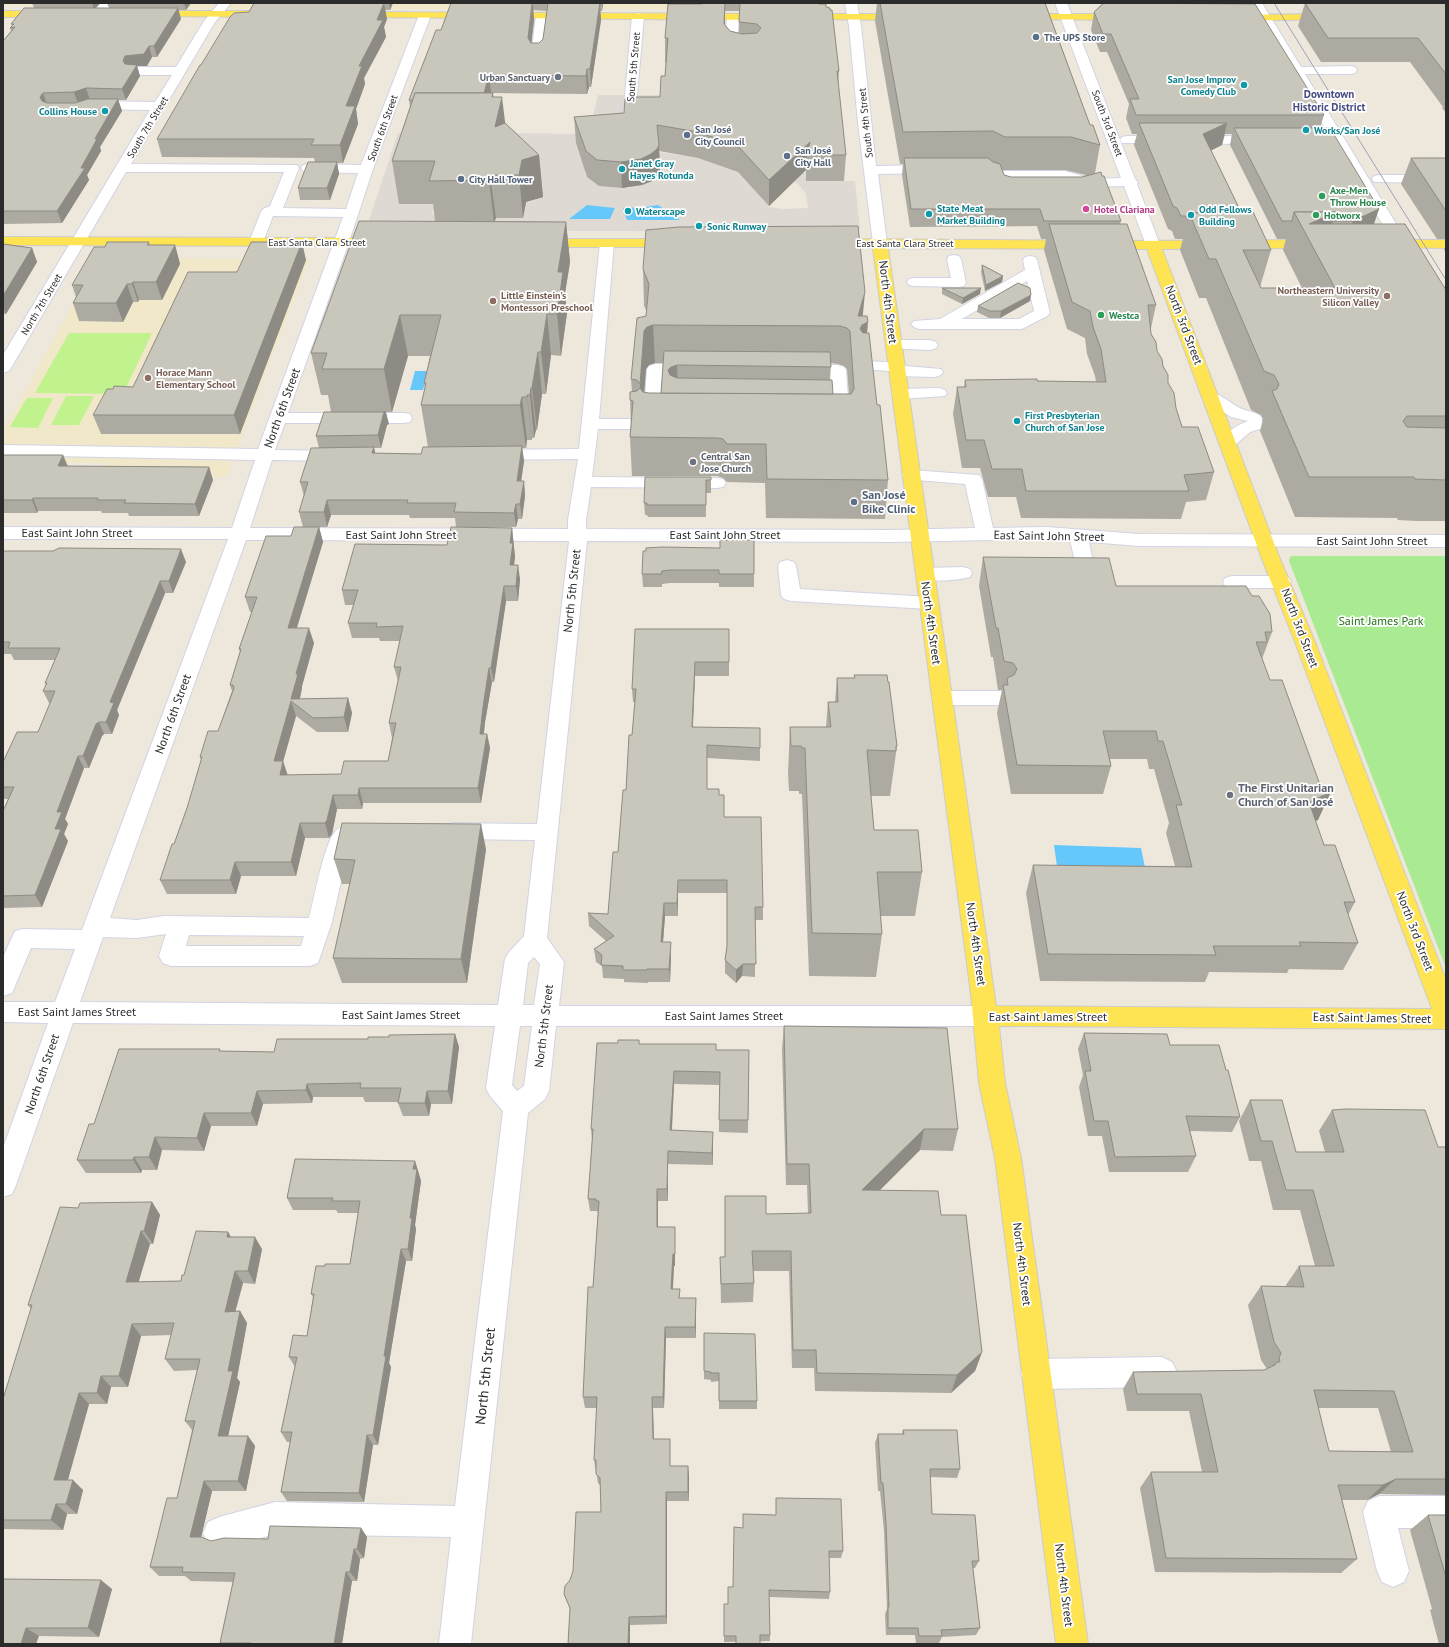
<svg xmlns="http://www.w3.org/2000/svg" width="1449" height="1647" viewBox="0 0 1449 1647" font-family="'PT Sans',sans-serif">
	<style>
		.education { fill: #f1e8ca }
		.green { fill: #aaea93 }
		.pitch { fill: #c0f28e }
		.plaza { fill: #dedad3; fill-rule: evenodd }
		.water { fill: #65c7fa }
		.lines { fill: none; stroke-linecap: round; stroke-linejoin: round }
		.minor-casing { stroke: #d1d3e5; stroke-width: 2 }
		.major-casing { stroke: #ccc; stroke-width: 2 }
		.minor { fill: #fff; fill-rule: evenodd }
		.major { fill: #fee352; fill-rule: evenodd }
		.tram { stroke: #9ea0b7; stroke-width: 1 }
		.wall { fill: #adaaa1; fill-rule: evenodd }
		.shaded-wall { fill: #8d8b83 }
		.building { fill: #c9c6bb; stroke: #8d8b83; fill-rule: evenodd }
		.service-dot { fill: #5c6f8a; stroke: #fff; stroke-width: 1.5 }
		.worship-dot { fill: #6b7280; stroke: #fff; stroke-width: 1.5 }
		.culture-dot { fill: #0f9aa8; stroke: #fff; stroke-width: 1.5 }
		.leisure-dot { fill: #2e9e5b; stroke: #fff; stroke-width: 1.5 }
		.hotel-dot { fill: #d1479c; stroke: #fff; stroke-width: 1.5 }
		.education-dot { fill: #8d6e63; stroke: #fff; stroke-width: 1.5 }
		.labels { text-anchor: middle; stroke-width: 3.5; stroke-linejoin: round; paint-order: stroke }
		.far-service-label { font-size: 10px; font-weight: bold; fill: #4e5e75; stroke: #fff; text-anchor: start }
		.far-street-label { font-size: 10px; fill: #2b2b2b; stroke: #fff }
		.far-worship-label { font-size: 10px; font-weight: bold; fill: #5b616d; stroke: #fff; text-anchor: end }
		.far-culture-label { font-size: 10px; font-weight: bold; fill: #0d838f; stroke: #fff; text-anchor: start }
		.far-leisure-label { font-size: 10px; font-weight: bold; fill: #27864d; stroke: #fff; text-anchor: start }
		.far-hotel-label { font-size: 10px; font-weight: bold; fill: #b23c85; stroke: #fff; text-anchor: start }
		.far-education-label { font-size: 10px; font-weight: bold; fill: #785e54; stroke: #fff; text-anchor: start }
		.far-neighbourhood-label { font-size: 11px; font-weight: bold; fill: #474d80; stroke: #fff }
		.street-label { font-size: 12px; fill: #2b2b2b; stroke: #fff }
		.service-label { font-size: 12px; font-weight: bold; fill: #4e5e75; stroke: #fff; text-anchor: start }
		.park-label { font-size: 12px; fill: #207013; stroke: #fff }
		.worship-label { font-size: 12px; font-weight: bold; fill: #5b616d; stroke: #fff; text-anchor: start }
		.near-street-label { font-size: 14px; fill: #2b2b2b; stroke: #fff }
	</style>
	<rect width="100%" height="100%" fill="#eee8dc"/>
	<g class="education">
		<polygon points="3,3 829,3 829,9 216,9 3,5"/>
		<polygon points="98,258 310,259 226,477 100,477 108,463 3,462 3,432"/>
	</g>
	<polygon class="green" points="1293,556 1446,556 1446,968 1289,561 1290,557"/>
	<g class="pitch">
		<polygon points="69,333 152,333 123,394 35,393"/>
		<polygon points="66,396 94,396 79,425 51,425"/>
		<polygon points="27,398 53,398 38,428 10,427"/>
	</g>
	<path class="plaza" d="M 598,95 L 661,95 L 652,151 L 698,158 L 736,171 L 741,174 L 770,204 L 768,207 L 783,209 L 808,208 L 806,194 L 799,185 L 788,177 L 790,173 L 806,173 L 807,181 L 855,181 L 860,229 L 858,230 L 824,232 L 584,231 L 372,230 L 367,226 L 398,133 L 426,132 L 400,204 L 435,203 L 432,214 L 489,213 L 503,218 L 523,218 L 525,207 L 524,200 L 528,203 L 538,198 L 498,133 L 589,134 ZM 585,168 L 660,168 L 660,171 L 656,178 L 642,185 L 630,188 L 615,188 L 593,181 L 585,174 ZM 587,205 L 596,207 L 615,209 L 610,219 L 569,219 ZM 658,205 L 627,220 L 624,208 L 645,207 Z"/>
	<g class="water">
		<polygon points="587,205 615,208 610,219 569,219"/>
		<polygon points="658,205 680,220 627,220 623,208 645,207"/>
		<polygon points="415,371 428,371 423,390 410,390"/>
		<polygon points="1054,845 1141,848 1148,882 1059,880"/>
	</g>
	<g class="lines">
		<g class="minor-casing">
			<g id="minor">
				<polygon points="101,3 113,3 102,16 94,16 92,14"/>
				<path d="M 219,3 L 231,3 L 215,22 L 131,164 L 297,165 L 299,168 L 283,208 L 346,209 L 358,173 L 308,172 L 303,171 L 301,168 L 303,165 L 308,164 L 361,165 L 419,15 L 421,13 L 429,13 L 431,15 L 373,169 L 349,242 L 288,413 L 404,413 L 410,414 L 412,418 L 410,422 L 404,423 L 285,423 L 275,450 L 338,451 L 344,452 L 347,456 L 344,460 L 338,461 L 272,460 L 250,528 L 568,529 L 568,520 L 578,459 L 492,460 L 486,459 L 483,455 L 486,451 L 492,450 L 579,449 L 600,243 L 602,240 L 607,239 L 612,240 L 614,243 L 599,419 L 633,419 L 639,420 L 641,424 L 639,428 L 633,429 L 598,429 L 592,477 L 717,478 L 723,479 L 726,483 L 723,487 L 717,488 L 591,487 L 586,520 L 586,529 L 891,530 L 975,528 L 965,484 L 905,479 L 902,475 L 905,471 L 911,470 L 979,475 L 982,479 L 993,528 L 1047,527 L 1139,534 L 1446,535 L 1446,547 L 1139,546 L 1089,542 L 1092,557 L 1090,561 L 1083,563 L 1076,561 L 1074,557 L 1070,540 L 1047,539 L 891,542 L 587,541 L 547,938 L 564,962 L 559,1006 L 985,1006 L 994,1009 L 997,1016 L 994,1023 L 985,1026 L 556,1026 L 549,1091 L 545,1099 L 528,1113 L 471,1644 L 439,1644 L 451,1537 L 275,1534 L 219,1549 L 208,1544 L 203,1533 L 208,1522 L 219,1517 L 275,1502 L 455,1506 L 503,1111 L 490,1096 L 486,1088 L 495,1026 L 73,1023 L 16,1185 L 12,1194 L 3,1197 L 3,1148 L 48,1023 L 3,1022 L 3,1002 L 55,1002 L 75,949 L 31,948 L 12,993 L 3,996 L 3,957 L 15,931 L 23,929 L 82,930 L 228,539 L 3,539 L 3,527 L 232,528 L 255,460 L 3,455 L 3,445 L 258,449 L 343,217 L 273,216 L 263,242 L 261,245 L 256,246 L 251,245 L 249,242 L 261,212 L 263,209 L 270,206 L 284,172 L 126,172 L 11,368 L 9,371 L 3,373 L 3,355 L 150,110 L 90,109 L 86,108 L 84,105 L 86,102 L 90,101 L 155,102 L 172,75 L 134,75 L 130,74 L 128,71 L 130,68 L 134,67 L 176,67 L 204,21 ZM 246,540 L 569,541 L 537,824 L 453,823 L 445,825 L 442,831 L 445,837 L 453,839 L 535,840 L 524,936 L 509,952 L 505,959 L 498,1005 L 80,1002 L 103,937 L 137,938 L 166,934 L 159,956 L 163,963 L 171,966 L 310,966 L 318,963 L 332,922 L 349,845 L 356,835 L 353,829 C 348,827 343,826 338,829 C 325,836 314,901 309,918 L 164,916 L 137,920 L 110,918 ZM 189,935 L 304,936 L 301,946 L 186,946 ZM 534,957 L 540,964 L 534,1005 L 523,1005 L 528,963 ZM 520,1026 L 532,1026 L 524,1086 L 517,1091 L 512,1085 Z"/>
				<polygon points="845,3 857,3 861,26 876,166 933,165 938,166 940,169 938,172 933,173 878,174 887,243 885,246 880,247 875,246 873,243 858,123 849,26"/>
				<path d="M 1055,3 L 1067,3 L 1135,179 L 1138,182 L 1137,184 L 1160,245 L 1158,248 L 1153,249 L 1148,248 L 1146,245 L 1124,186 L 1092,187 L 1064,179 L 1013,179 L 1014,184 L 1028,185 L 1030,188 L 1028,191 C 1020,193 1011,193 1003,191 L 998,175 L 1000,172 L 1005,171 L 1065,171 L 1093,179 L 1121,178 Z"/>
				<polygon points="1250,3 1262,3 1301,67 1351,66 1355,67 1357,70 1355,73 1351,74 1305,74 1412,250 1410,253 1405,254 1400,253 1398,250"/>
				<polygon points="542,13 546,14 548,16 543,56 541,59 533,59 531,56 536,16 538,14"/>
				<polygon points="638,13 642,14 644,16 635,118 634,121 624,121 623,118 632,16 634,14"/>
				<polygon points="733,14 737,15 739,17 737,47 747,50 749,53 747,56 743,57 730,54 725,47 727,17 729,15"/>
				<polygon points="1127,136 1260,136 1265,137 1267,140 1265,143 1260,144 1122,143 1120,140 1122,137"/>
				<polygon points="1379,175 1446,175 1446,183 1374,182 1372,179 1374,176"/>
				<polygon points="954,255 959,256 961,259 966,283 964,286 959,287 914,286 909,285 907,282 909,279 914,278 951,278 947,259 949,256"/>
				<path d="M 1030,256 L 1035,257 L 1037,260 L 1050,313 L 1047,316 L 1022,329 L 919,329 L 914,327 L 911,324 L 914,321 L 940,319 L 1025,270 L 1023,260 L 1025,257 ZM 1027,281 L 1034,311 L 1019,319 L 962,319 Z"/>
				<polygon points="894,340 930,340 936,342 938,345 936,348 930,350 888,348 886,345 888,342"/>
				<polygon points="866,361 903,363 905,366 941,369 943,372 941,375 935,377 897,376 891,374 889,371 860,369 858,366 860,363"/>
				<path d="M 655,364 L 838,365 L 844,367 L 846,370 L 850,427 L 848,431 L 842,432 L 651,430 L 645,429 L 643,425 L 647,369 L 649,366 ZM 663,374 L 830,375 L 833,422 L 660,420 Z"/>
				<polygon points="939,388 945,390 947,393 945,396 900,399 894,397 892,394 894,391 900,389"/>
				<path d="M 1211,392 C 1223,395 1231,404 1242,409 C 1249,412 1258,412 1262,418 L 1261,420 L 1265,424 L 1263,428 L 1250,432 L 1234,446 L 1228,447 L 1222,446 L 1220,442 C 1226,432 1237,425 1248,421 L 1231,417 L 1205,400 L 1203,397 L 1205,394 Z"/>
				<polygon points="787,560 794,562 796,566 800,589 929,597 936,599 939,603 936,607 929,609 791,601 784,599 781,595 778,566 780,562"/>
				<path d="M 963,567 L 970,569 L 972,573 L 970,577 C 955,581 933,582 918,578 L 916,574 L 918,570 L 925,568 Z"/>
				<polygon points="1232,576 1282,576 1289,578 1291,582 1289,586 1282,588 1232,588 1225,586 1223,582 1225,578"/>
				<polygon points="942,691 1000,691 1007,693 1010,698 1007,703 1000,705 942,705 935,703 932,698 935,693"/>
				<polygon points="1162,1357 1172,1362 1177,1372 1172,1382 1162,1387 1036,1389 1026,1384 1021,1374 1026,1364 1036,1359"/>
				<polygon points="1379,1496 1446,1496 1446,1528 1398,1528 1409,1571 1404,1582 1393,1587 1382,1582 1377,1571 1363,1512 1368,1501"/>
			</g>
		</g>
		<g class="major-casing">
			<g id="major">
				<polygon points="3,11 48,11 52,12 54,14 52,16 48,17 3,17"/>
				<polygon points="150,11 262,11 266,12 268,14 266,16 262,17 146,16 144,14 146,12"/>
				<polygon points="356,12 770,14 774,15 776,17 774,19 770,20 352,17 350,15 352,13"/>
				<polygon points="802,14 906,14 910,15 912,17 910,19 906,20 798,19 796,17 798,15"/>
				<polygon points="1020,14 1124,14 1128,15 1130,17 1128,19 1124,20 1016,19 1014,17 1016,15"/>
				<polygon points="1330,14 1334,15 1336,17 1334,19 1234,21 1230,20 1228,18 1230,16 1234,15"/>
				<polygon points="3,237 381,238 386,239 388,242 386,245 381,246 3,245"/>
				<polygon points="537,239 675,239 680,240 682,243 680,246 675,247 537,247 532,246 530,243 532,240"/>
				<path d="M 831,239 L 1122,241 L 1315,240 L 1320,241 L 1322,244 L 1320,247 L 1315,248 L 1162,249 L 1280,559 L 1315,642 L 1446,980 L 1446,1029 L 999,1026 L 1005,1083 L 1021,1158 L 1088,1644 L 1056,1644 L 995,1158 L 979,1083 L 971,994 L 873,248 L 826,246 L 824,243 L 826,240 ZM 888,248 L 1147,249 L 1262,559 L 1295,642 L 1432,1009 L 996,1006 Z"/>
				<polygon points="1387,240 1446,240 1446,248 1382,247 1380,244 1382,241"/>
			</g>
		</g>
		<use href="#minor" class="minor"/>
		<use href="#major" class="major"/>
		<polyline class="tram" points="1274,3 1446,280"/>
	</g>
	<g class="wall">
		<polygon points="32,3 100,3 95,8 109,8 107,3 191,3 186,10 178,10 181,19 157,57 152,57 147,66 137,66 140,76 126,100 118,100 122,111 100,147 101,151 87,175 89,180 62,223 3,224 3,41 11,31 10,28 12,26 11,24 34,8"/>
		<polygon points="254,3 393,3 390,10 385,10 387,19 384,27 386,37 364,78 365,84 356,109 358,124 343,163 337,163 339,174 330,200 300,200 298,188 315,162 314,158 162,157 157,139 249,12"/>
		<path d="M 451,3 L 603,3 L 602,11 L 600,11 L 601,20 L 591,87 L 589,87 L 587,94 L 493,93 L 493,97 L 505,123 L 539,155 L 543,197 L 526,202 L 523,218 L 496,218 L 494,221 L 566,222 L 570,262 L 565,293 L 567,313 L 561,356 L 551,355 L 546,394 L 542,394 L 537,430 L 536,430 L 534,438 L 532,438 L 532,440 L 527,440 L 526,448 L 522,448 L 524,461 L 521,481 L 524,481 L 525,496 L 522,519 L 518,519 L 516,527 L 456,527 L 455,518 L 410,518 L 409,515 L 331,515 L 327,527 L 303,527 L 299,512 L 304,496 L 300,482 L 319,448 L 316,436 L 324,412 L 389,424 L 387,425 L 381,448 L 374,448 L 375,453 L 421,454 L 428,447 L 421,405 L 425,389 L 424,383 L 430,356 L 408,356 L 392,412 L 331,412 L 328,395 L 321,395 L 311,353 L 435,221 L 433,204 L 399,204 L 392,161 L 410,107 L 409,100 L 441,30 ZM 533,10 L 547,11 L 543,39 L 539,43 L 531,43 L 534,20 Z"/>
		<path d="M 702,3 L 819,3 L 826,7 L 839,71 L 838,88 L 846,155 L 844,181 L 806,181 L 806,170 L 769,206 L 738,172 L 698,158 L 659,151 L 660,171 L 658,175 L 652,181 L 642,185 L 622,188 L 599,186 L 587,177 L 576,143 L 574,117 L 624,113 L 632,99 L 660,97 L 665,76 L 666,63 L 665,63 L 665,38 L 702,4 ZM 725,11 L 739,11 L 739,33 L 730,31 L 725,25 Z"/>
		<path d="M 877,3 L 1045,3 L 1090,125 L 1100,145 L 1095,173 L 1121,221 L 1120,224 L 1156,305 L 1151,328 L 1151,334 L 1182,427 L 1214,472 L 1206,500 L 1186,502 L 1181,519 L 1021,518 L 1016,497 L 988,497 L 980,468 L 962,468 L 953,414 L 957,387 L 964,387 L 965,380 L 1096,382 L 1095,376 L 1087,354 L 1085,338 L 1067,329 L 1044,250 L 1046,239 L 1041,239 L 1037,226 L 910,227 L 902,175 L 903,164 L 900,164 L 875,21 ZM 1002,170 L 1065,170 L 1086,175 L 1082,177 L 1011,177 L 1004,175 Z"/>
		<path d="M 1080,3 L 1248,3 L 1248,4 L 1324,115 L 1320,128 L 1379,209 L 1373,224 L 1446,290 L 1446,521 L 1416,521 L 1398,520 L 1397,518 L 1295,517 L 1260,431 L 1263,419 L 1261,415 L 1251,410 L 1206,298 L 1199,298 L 1180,250 L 1183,239 L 1175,239 L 1172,231 L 1168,229 L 1134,145 L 1137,134 L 1132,134 L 1126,118 L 1129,104 L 1107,52 L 1100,52 L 1091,30 L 1094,12 L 1103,3 ZM 1225,134 L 1232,134 L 1230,145 L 1277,239 L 1286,239 L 1283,250 L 1302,288 L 1261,288 L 1260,287 L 1271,250 L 1241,212 L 1211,150 L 1222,145 Z"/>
		<polygon points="1305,3 1446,3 1446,113 1442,108 1443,107 1410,62 1321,62 1298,26"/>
		<polygon points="1411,158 1446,158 1446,239 1437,239 1401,184"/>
		<polygon points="149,242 150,245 175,245 180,264 162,300 139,300 138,302 133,302 123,322 79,321 73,303 76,297 72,285 105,247"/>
		<polygon points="3,244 32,248 37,262 6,314 3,314"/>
		<polygon points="1446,244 1446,253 1444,250"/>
		<polygon points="306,260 240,434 101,434 93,415 133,387 237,272"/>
		<polygon points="982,265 1003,276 1002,282 985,291 981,272"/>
		<path d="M 643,269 L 863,316 L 867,333 L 888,480 L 885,519 L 766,518 L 765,483 L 727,482 L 723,478 L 717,476 L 632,476 L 630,437 L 631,425 L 630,400 L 632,392 L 631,379 L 646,316 L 647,312 L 644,306 ZM 655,363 L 663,363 L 661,393 L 649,393 L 644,392 L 646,369 L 649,365 ZM 831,363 L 838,364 L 844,366 L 847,369 L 849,394 L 833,394 L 830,380 Z"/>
		<polygon points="942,288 980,294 962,304 942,294"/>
		<polygon points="1030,301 1000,318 989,318 977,312 978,306"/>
		<polygon points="3,455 63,455 68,466 209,467 213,480 199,516 129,516 128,513 102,513 101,511 38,511 37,513 3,513"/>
		<polygon points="711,477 711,493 706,493 706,517 648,517 647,515 645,515 644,503"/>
		<polygon points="319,527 323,542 297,628 314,643 302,686 302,688 300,699 348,698 352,713 348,732 317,732 296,716 283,761 287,775 341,774 388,761 392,738 389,723 398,681 394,667 400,641 380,641 379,638 352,638 348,623 354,605 345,605 342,590 447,545 512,528 515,557 514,565 520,579 518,601 506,601 494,682 492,682 485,722 484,734 487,734 490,748 481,803 363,803 362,809 337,809 332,834 329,838 305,838 296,876 241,876 236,894 167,894 160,880 174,844 187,808 201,760 200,757 218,731 232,691 230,685 240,652 239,649 252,612 250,612 245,597 291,536"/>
		<polygon points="754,540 754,587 719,587 719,583 670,583 662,584 662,587 643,587 642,574 720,548"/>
		<polygon points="3,551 186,562 173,593 165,593 164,596 117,710 119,715 112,734 104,734 102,736 89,768 84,768 65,819 68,824 64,834 68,841 42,907 3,908 3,811 8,799 3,799 3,762 38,732 50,703 49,703 43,691 46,685 45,683 55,660 14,660 11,654 3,654"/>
		<polygon points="983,557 1116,586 1272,632 1262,659 1318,820 1315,821 1324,845 1355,902 1348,915 1358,943 1343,970 1289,969 1287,973 1209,972 1205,982 1040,981 1026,893 1033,865 1175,866 1166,833 1169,823 1154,769 1149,769 1147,759 1110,759 1111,766 1103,794 1011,794 997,713 1002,690 998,690 993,657 991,657 979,586"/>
		<polygon points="729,629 729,676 695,676 693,727 760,748 760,761 707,758 707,789 719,795 724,817 763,907 763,920 755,920 755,977 742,976 736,983 725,973 725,960 727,946 727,893 678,893 678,916 665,916 663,942 671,955 670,982 648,982 648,983 624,982 624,979 603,978 602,966 596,962 594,949 606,941 589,926 588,913 608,914 618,852 626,790 632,735 635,702 633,702 632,689"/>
		<polygon points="854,675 888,682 897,746 890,796 871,796 874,830 922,872 915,916 880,916 882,934 876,977 809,976 802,794 799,794 799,791 789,791 788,773 790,727 826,727 828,702 835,702 837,678 854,678"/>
		<polygon points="486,849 467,983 342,983 333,958 350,884 342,884 334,859"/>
		<polygon points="784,1026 958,1129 953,1151 920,1150 880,1190 941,1215 982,1352 975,1371 951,1393 815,1391 814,1368 792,1368 789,1271 753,1271 754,1283 753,1302 721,1303 720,1257 725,1257 766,1214 808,1214 807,1185 786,1185 782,1049"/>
		<polygon points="1084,1033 1170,1045 1226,1070 1240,1117 1232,1132 1190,1131 1196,1156 1188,1172 1109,1172 1102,1136 1088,1136 1079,1087 1083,1075 1078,1049"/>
		<polygon points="455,1034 459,1047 452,1104 431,1104 429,1116 403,1116 398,1103 399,1102 365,1102 363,1097 313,1097 312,1103 263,1104 257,1126 211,1126 204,1151 162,1150 157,1170 142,1170 141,1173 86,1173 77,1160 94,1124 221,1051 274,1052 368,1039 389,1037"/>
		<polygon points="640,1044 716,1050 749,1050 748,1133 719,1132 719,1085 674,1084 672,1130 713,1144 713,1165 668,1164 668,1201 658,1201 658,1227 675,1239 675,1266 674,1266 673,1289 680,1298 696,1309 696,1338 666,1338 664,1408 653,1408 654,1439 670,1449 670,1466 688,1466 689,1501 667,1501 667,1624 630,1625 630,1644 568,1644 570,1609 564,1594 601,1512 600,1485 598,1483 594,1460 597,1408 585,1408 583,1397 593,1287 598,1213 597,1211 590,1211 588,1199 592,1140 591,1129"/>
		<path d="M 1250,1100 L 1296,1152 L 1325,1152 L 1319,1131 L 1332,1110 L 1438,1147 L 1446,1147 L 1446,1495 L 1379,1494 L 1367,1500 L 1342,1500 L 1357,1559 L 1341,1573 L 1155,1572 L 1140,1488 L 1151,1472 L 1202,1472 L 1189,1411 L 1127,1411 L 1123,1389 L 1133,1372 L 1264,1370 L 1267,1369 L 1261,1360 L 1248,1305 L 1261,1286 L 1286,1286 L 1286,1285 L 1299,1266 L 1315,1266 L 1300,1210 L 1273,1210 L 1261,1161 L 1249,1161 L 1239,1121 ZM 1318,1408 L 1378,1408 L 1391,1452 L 1329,1451 Z"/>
		<polygon points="415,1161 421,1181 415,1225 416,1229 412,1261 406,1261 389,1363 391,1367 378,1445 373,1445 364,1502 287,1501 281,1492 290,1442 287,1442 281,1432 295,1367 289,1357 307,1336 313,1297 311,1294 325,1266 350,1264 358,1213 338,1213 336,1210 293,1210 287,1198"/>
		<polygon points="152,1202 160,1215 153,1244 150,1244 138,1282 181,1281 184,1275 228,1232 231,1237 262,1249 255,1284 243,1283 235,1311 240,1311 247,1323 237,1378 240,1382 228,1436 248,1436 255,1446 246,1491 212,1491 201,1537 211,1541 268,1539 361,1528 367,1537 364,1558 360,1559 357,1581 352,1581 342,1644 221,1644 220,1643 233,1582 191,1581 185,1576 159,1576 150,1567 177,1498 192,1430 185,1421 197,1370 174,1371 165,1359 171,1335 141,1336 128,1387 111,1387 107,1404 89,1404 68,1480 83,1490 77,1514 67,1514 63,1530 3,1529 3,1399 31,1309 28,1305"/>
		<polygon points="704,1333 757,1401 757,1409 719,1409 719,1381 711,1382 711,1380 704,1379"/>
		<polygon points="903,1430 960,1469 957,1478 930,1477 932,1514 979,1561 975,1568 973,1568 980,1628 976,1635 942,1637 939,1643 916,1643 915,1635 886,1635 885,1614 887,1609 884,1531 880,1491 878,1491 875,1443 878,1434 902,1434"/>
		<polygon points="776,1498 843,1551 841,1558 829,1558 830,1592 829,1599 769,1597 770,1635 770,1641 724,1642 724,1604 728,1604 733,1587 776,1515"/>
		<polygon points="1428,1515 1446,1515 1446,1644 1439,1644 1430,1610 1432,1609 1410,1530"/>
		<polygon points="3,1579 112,1589 99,1637 39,1636 3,1644"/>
	</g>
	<g class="shaded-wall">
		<polygon points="92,3 100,3 94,10"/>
		<polygon points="184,3 191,3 186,10"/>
		<polygon points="384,3 387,19 384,27 386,37 364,78 365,84 356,109 358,124 343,163 340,145 346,106 359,66"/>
		<polygon points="389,3 393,3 390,10"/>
		<polygon points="533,3 534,20 530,56 528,38"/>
		<polygon points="600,3 601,20 591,87 590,69"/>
		<polygon points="602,3 603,3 602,11"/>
		<polygon points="725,3 725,20 724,48 724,24"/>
		<polygon points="178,8 181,19 157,57 154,46"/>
		<polygon points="149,46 152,57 147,66 137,66 140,76 126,100 122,89 123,61 125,56"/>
		<polygon points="587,69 589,87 587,94 586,76"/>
		<polygon points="489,75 491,93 481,105"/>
		<polygon points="86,88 90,100 78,104 74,92"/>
		<polygon points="43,93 47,104 44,108 40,97"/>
		<polygon points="493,93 496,122 502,97 507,138 500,169 492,97"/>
		<polygon points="118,99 122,111 100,147 101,151 87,175 89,180 62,223 57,211 81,168 97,135"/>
		<polygon points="1227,123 1222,145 1198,157 1203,134"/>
		<polygon points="810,142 807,155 806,170 769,206 769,180"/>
		<polygon points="659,145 660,171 658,175 652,181 642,185 622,188 621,162"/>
		<polygon points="539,155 543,197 526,202 523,218 519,175 522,160"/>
		<polygon points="337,162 339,174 330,200 327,188"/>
		<polygon points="490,175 496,218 494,223 489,180"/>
		<polygon points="1379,209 1373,227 1347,239 1353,221"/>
		<polygon points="1336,212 1324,250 1309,224"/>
		<polygon points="566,222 570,262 565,293 567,313 561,356 557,314 558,272"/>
		<polygon points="302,242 306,260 240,434 234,415"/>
		<polygon points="175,245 180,264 162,300 156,282"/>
		<polygon points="32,248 37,262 6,314 3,307 3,296"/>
		<polygon points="1003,276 1002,282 985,291 986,285"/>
		<polygon points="133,282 139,300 138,302 132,284"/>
		<polygon points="127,284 133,302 123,322 116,303"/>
		<polygon points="981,288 980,294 962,304 963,298"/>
		<polygon points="865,292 862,324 868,322 865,360 859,362 858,316"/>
		<polygon points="1031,295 1030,301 1000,318 1001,311"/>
		<polygon points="547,314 551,355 546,394 541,352"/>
		<polygon points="400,315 408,356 392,412 384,369"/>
		<polygon points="653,325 655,363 649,365 646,369 642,422 640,384 644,331 647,327"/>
		<polygon points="538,352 542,394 537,430 532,388"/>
		<polygon points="677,365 678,390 672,392 668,370 671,367"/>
		<polygon points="531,388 536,430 534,438 530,395"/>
		<polygon points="527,395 532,438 532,440 527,397"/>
		<polygon points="522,397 527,440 526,448 520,405"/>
		<polygon points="384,412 386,412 389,424 387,425 381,448 378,435"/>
		<polygon points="522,446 524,461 519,496 517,481"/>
		<polygon points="374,447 377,462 372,453"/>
		<polygon points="63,455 68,468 58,466"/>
		<polygon points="209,467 213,480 199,516 195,504"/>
		<polygon points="524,481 525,496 522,519 520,504"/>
		<polygon points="33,498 38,511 37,513 32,500"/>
		<polygon points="327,500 331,515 327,527 324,512"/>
		<polygon points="516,504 518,519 516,527 514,513"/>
		<polygon points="319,527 323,542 292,643 288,628"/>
		<polygon points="512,528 515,557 512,579 510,565 510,543"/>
		<polygon points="181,549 186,562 173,593 169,581"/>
		<polygon points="518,565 520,579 518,601 516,586"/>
		<polygon points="160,581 165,593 117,710 119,715 112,734 106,722 110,702"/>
		<polygon points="504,586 506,601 494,682 491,668"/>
		<polygon points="309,628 314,643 302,686 302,688 298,706 291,699 296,674"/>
		<polygon points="695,662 695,676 692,741 692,727"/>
		<polygon points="489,668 492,682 485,722 482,748 480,734 483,707"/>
		<polygon points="348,698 352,713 348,732 344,717"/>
		<polygon points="291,701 296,716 279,776 274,761"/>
		<polygon points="99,722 104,734 102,736 89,768 83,756 96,724"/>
		<polygon points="487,734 490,748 481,803 478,788"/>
		<polygon points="78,756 84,768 65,819 68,824 64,834 68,841 42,907 35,895 55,829 57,812"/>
		<polygon points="283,761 288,776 280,775"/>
		<polygon points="359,788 363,803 362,809 358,795"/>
		<polygon points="1331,792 1318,820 1296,830 1309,802"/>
		<polygon points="333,795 337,809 332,834 329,838 325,823"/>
		<polygon points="300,823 305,838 296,876 291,862"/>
		<polygon points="481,824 486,849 467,983 461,959"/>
		<polygon points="235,862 241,876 236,894 230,880"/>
		<polygon points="678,880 678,916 677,903"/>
		<polygon points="664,903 665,916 662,955 661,942"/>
		<polygon points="671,942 671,955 670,982 669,969"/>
		<polygon points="743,964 742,976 736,983 736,970"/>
		<polygon points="455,1034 459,1047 452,1104 448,1091"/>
		<polygon points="674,1071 674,1084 671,1143 670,1130"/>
		<polygon points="307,1084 313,1097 312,1103 306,1090"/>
		<polygon points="257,1091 263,1104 257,1126 251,1113"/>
		<polygon points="427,1091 431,1104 429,1116 425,1103"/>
		<polygon points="204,1113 211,1126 204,1151 197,1138"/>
		<polygon points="924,1129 920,1150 859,1211 862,1190"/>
		<polygon points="713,1132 713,1165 712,1153"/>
		<polygon points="155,1137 162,1150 157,1170 149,1157"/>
		<polygon points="668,1151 668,1201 667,1189"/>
		<polygon points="134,1157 142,1170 141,1173 133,1160"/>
		<polygon points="415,1161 421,1181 415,1225 416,1229 412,1261 408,1249 413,1169"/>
		<polygon points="657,1189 658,1201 658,1239 657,1227"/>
		<polygon points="152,1202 160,1215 153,1244 144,1231"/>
		<polygon points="675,1227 675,1266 674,1266 672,1300 671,1289"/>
		<polygon points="141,1231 150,1244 135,1294 126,1282"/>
		<polygon points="228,1232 235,1245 227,1237"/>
		<polygon points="255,1237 262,1249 255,1284 248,1271"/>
		<polygon points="401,1249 406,1261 389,1363 391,1367 378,1445 373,1435 384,1356"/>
		<polygon points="235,1271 243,1283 232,1324 225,1312"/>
		<polygon points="696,1298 696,1338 695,1327"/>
		<polygon points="240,1311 247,1323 237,1378 240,1382 226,1446 218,1436 228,1371"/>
		<polygon points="132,1324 141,1336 128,1387 119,1376"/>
		<polygon points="665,1327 666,1338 664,1408 663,1397"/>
		<polygon points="982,1352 975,1371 951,1393 957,1375"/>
		<polygon points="101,1376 111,1387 107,1404 97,1393"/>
		<polygon points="79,1393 89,1404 65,1490 54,1480"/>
		<polygon points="652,1397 653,1408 654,1450 653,1439"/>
		<polygon points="367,1435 373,1445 364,1502 359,1493"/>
		<polygon points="248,1436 255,1446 246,1491 238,1481"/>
		<polygon points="688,1466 689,1476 689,1501 688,1492"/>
		<polygon points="1396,1479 1379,1494 1367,1500 1383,1485"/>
		<polygon points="73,1480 83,1490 77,1514 66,1504"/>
		<polygon points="204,1481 212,1491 199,1546 190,1537"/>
		<polygon points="666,1492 667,1501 667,1624 666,1616"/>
		<polygon points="56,1504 67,1514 63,1530 51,1520"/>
		<polygon points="361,1528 367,1537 364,1558 357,1549"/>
		<polygon points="354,1549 360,1559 357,1581 350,1572"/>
		<polygon points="346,1572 352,1581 342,1644 334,1644"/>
		<polygon points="101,1580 112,1589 99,1637 88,1628"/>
		<polygon points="629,1617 630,1625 630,1644 628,1644"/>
		<polygon points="26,1628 39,1636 36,1644 21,1644"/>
	</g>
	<g class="building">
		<polygon points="254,3 384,3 377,20 383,20 359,66 362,66 346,106 355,106 340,145 311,145 314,139 157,139 200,65 201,65 230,17 234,13 249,12"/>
		<polygon points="451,3 532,3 528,38 531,43 539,43 543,39 548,3 600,3 590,69 587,69 586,76 489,75 484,93 415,93 413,100 409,100 436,30 441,30"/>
		<polygon points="702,3 725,3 724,24 730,31 742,34 757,33 761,28 757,24 739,22 740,3 819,3 819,4 826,4 826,7 830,8 830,10 832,10 839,71 837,71 846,155 807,155 810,142 769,180 738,146 698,132 657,125 659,145 657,149 651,154 641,159 621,162 597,160 586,151 574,117 624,113 625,99 632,99 632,97 660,97 661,76 665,76 668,38 665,38 668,4 702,4"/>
		<polygon points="880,3 1045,3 1090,125 1093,125 1100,145 1071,137 1005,137 993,131 903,132"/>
		<polygon points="1104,3 1255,4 1324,115 1136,115 1130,99 1139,99 1111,34 1103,34 1094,12"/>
		<polygon points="1305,3 1446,3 1446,74 1418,38 1328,38"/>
		<polygon points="24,8 178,8 154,46 149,46 144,54 125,56 123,61 125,64 137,65 122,89 86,88 74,92 43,93 40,97 42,101 47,103 75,103 88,99 118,99 97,135 95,139 97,139 81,168 85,168 57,211 3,211 3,41 15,27 10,28 14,24 11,24"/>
		<polygon points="415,93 493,93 492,97 502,97 495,127 505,123 539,155 522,160 519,175 490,175 489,180 429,181 435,161 392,161"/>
		<polygon points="1139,123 1227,123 1203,134 1241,212 1189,213 1188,216 1181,216 1177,208 1173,206"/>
		<polygon points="1234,128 1330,128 1379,209 1353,221 1333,221 1336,212 1294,212 1292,221 1282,221"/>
		<polygon points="904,158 988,158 993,162 1000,164 1004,175 1011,177 1082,177 1101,172 1102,176 1104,176 1121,221 1044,221 1040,209 911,209"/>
		<polygon points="1411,158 1446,158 1446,211"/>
		<polygon points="308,162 337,162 327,188 298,188"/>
		<polygon points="1253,212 1271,250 1243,250 1261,288 1335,288 1294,212 1336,212 1309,224 1405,224 1446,290 1446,416 1407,416 1403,421 1407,427 1446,428 1446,480 1415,479 1414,477 1309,477 1272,391 1277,389 1279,384 1274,375 1264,371 1216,259 1209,259 1189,213"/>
		<polygon points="359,221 566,222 558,272 563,272 557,314 547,314 541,352 538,352 532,388 531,388 530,395 527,395 527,397 522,397 520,405 421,405 426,383 424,383 441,315 400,315 384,369 322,369 327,353 311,353"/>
		<polygon points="1049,224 1127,224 1156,305 1148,305 1151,334 1156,342 1157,351 1162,359 1163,366 1168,375 1168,383 1174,393 1176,408 1182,427 1198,427 1214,472 1184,475 1189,491 1026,491 1022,469 992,469 984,440 966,440 957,387 966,387 965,380 1037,379 1037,381 1106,382 1101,349 1093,327 1090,311 1072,302"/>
		<polygon points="858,226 865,292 858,316 867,316 868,322 862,325 860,329 863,333 869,333 877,405 880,405 888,480 767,479 766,444 727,444 723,439 717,438 630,437 633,401 630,400 630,392 637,391 640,388 643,392 649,393 851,394 854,389 850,331 847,328 840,326 653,325 647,327 644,331 640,384 637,380 631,379 637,318 646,316 649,284 643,269 646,230 679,227"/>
		<polygon points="107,242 149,242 147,245 175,245 156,282 133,282 132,284 127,284 116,303 73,303 83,285 72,285 94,247 105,247"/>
		<polygon points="251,242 302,242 234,415 93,415 107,389 113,389 114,386 133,387 188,272 237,272"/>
		<polygon points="3,244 32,248 3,296"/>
		<polygon points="982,265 1003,276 986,285"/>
		<polygon points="1018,283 1030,288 1031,295 1001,311 990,311 978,306"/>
		<polygon points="942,288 981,288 963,298"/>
		<polygon points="664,351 830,352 831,367 677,365 671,367 668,370 670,375 677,378 832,380 833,394 661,393"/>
		<polygon points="324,412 386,412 384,412 378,435 316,436"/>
		<polygon points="522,446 517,481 524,481 520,504 516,504 514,513 454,512 456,503 407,503 408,500 327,500 324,512 299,512 308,482 300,482 311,448 374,447 372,453 421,454 423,447"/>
		<polygon points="3,455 63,455 58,466 209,467 195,504 124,503 126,500 97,500 98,498 33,498 32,500 3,500"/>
		<polygon points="645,477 711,477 711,480 706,480 706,505 647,505 647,503 644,503"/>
		<polygon points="294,527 319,527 288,628 309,628 296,674 298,674 291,699 348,698 344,717 313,718 291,701 274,761 283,761 280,775 341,774 344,761 388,761 396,723 389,723 401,667 394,667 403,626 376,627 377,623 348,623 358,590 342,590 355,544 447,545 451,527 512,528 510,543 513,543 510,565 518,565 516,586 504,586 491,668 489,668 483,707 480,734 487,734 478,788 359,788 358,795 333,795 327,820 325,823 300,823 291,862 235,862 230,880 160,880 172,844 174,844 187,808 202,757 200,757 208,731 218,731 234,688 233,685 230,685 241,649 239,649 257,597 245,597 266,536 291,536"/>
		<polygon points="720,540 754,540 754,574 719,574 719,570 670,570 662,571 661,574 642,574 643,551 646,551 646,548 662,547 720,548"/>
		<polygon points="59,548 181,549 169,581 160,581 159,584 110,702 114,703 106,722 99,722 96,724 83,756 78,756 57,812 62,812 55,829 61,829 35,895 3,896 3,811 14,787 3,787 3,762 17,732 38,732 55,691 43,691 47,683 45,683 60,648 8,648 10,642 3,642 3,551 53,551"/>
		<polygon points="983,557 1109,558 1116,586 1246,586 1252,596 1259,596 1270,614 1272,632 1265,632 1267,642 1256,642 1270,680 1282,680 1319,782 1331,792 1309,802 1324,845 1335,845 1355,902 1344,902 1358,943 1299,942 1301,946 1213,946 1216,955 1048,954 1033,865 1192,867 1176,805 1182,805 1163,741 1158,741 1156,731 1103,731 1111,766 1017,765 1003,685 1008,685 1007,678 1014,675 1017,669 1013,663 1004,661 998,628 996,628"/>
		<polygon points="635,629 729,629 729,662 695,662 692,727 760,728 760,748 707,745 707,789 719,789 719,795 724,795 724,817 761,817 763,907 755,907 756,964 743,964 736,970 725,960 727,946 727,880 678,880 677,903 664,903 661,942 671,942 669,969 647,969 647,970 623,970 623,966 601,965 602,955 594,949 614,936 588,913 608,914 613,852 618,852 623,790 626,790 629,735 632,735 636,689 632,689"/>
		<polygon points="854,675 887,675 888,682 889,682 897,746 896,746 896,751 867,750 874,830 918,830 922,872 877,872 882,934 812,933 805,748 802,748 801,746 791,746 790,727 831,727 828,702 838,702 837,678 855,678"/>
		<polygon points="342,823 481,824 461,959 333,958 355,860 334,859"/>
		<polygon points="784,1026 947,1028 958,1129 924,1129 862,1190 938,1191 941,1215 966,1215 982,1352 957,1375 817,1373 816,1350 793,1350 791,1251 752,1251 754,1283 721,1284 720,1257 725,1257 725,1196 766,1196 766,1214 811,1213 809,1164 787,1164"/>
		<polygon points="1084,1033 1167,1034 1170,1045 1219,1045 1226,1070 1228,1070 1240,1117 1186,1116 1196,1156 1115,1157 1108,1121 1094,1121 1085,1071 1091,1071"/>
		<polygon points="455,1034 448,1091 427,1091 425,1103 398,1103 401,1088 360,1088 361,1083 307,1084 306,1090 257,1091 251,1113 204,1113 197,1138 155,1137 149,1157 134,1157 133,1160 77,1160 89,1124 94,1124 119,1049 220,1049 219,1051 274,1052 277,1039 368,1039 368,1037 389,1037 389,1035"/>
		<polygon points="618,1040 639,1040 639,1044 716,1044 716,1050 749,1050 748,1120 719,1120 720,1072 674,1071 670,1130 713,1132 712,1153 668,1151 667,1189 657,1189 657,1227 675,1227 675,1254 673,1254 671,1289 680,1289 679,1298 696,1298 695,1327 665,1327 663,1397 652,1397 653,1439 670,1439 670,1466 688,1466 688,1492 666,1492 666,1616 629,1617 628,1644 568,1644 570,1608 564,1594 565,1586 570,1580 573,1571 576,1512 601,1512 600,1478 596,1474 596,1460 594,1460 597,1397 583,1397 588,1287 593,1287 599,1201 596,1201 596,1199 588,1199 593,1129 591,1129 597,1043 618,1043"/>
		<path d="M 1250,1100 L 1282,1100 L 1296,1152 L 1344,1152 L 1332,1110 L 1346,1109 L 1425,1110 L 1438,1147 L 1446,1147 L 1446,1479 L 1396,1479 L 1383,1485 L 1338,1485 L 1357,1559 L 1166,1558 L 1151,1472 L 1218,1472 L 1201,1394 L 1137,1394 L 1133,1372 L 1264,1370 L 1275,1365 L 1277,1362 L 1280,1362 L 1279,1358 L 1281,1353 L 1274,1342 L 1261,1286 L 1304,1287 L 1299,1266 L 1334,1266 L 1313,1190 L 1286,1190 L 1272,1141 L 1261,1141 ZM 1314,1390 L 1394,1391 L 1413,1452 L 1329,1451 Z"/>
		<polygon points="295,1159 415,1161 413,1169 417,1169 410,1218 412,1218 408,1249 401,1249 384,1356 386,1356 373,1435 367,1435 359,1493 281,1492 292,1432 281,1432 297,1357 289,1357 293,1335 307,1336 314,1294 311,1294 316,1266 325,1266 325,1264 350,1264 360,1201 332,1201 333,1198 287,1198"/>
		<polygon points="152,1202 144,1231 141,1231 126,1282 181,1281 182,1275 184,1275 196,1231 228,1232 227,1237 255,1237 248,1271 235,1271 225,1312 240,1311 228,1371 233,1371 218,1436 248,1436 238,1481 204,1481 190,1537 201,1537 211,1541 224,1538 268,1539 270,1526 361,1528 357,1549 354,1549 350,1572 346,1572 334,1644 251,1644 251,1643 220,1643 235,1573 182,1572 183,1567 150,1567 167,1498 177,1498 195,1421 185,1421 200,1359 165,1359 174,1323 132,1324 119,1376 101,1376 97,1393 79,1393 54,1480 73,1480 66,1504 56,1504 51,1520 3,1520 3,1399 32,1305 28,1305 60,1207 78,1208 80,1203"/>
		<polygon points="704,1333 755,1334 757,1401 719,1401 719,1373 711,1373 711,1372 704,1371"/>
		<polygon points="903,1430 957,1430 960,1469 930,1469 932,1514 975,1515 979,1561 972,1561 980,1628 941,1630 942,1636 919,1636 918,1628 888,1628 888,1607 889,1607 886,1523 883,1483 881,1483 878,1434 904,1434"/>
		<polygon points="776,1498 841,1499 843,1551 829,1551 830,1592 769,1590 770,1635 760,1635 760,1644 736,1644 736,1636 724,1636 724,1604 728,1604 728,1587 733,1587 734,1527 743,1528 743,1514 776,1515"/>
		<polygon points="1428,1515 1446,1515 1446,1577"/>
		<polygon points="3,1579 101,1580 88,1628 26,1628 21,1644 3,1644"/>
	</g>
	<g class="service-dot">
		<circle cx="1036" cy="37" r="4"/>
		<circle cx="687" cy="135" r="4"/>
		<circle cx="787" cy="156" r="4"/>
		<circle cx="461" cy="179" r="4"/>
		<circle cx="854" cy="502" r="4"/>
	</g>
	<g class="worship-dot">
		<circle cx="558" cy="77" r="4"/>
		<circle cx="693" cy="462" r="4"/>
		<circle cx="1230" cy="795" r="4"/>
	</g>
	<g class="culture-dot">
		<circle cx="1244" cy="85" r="4"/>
		<circle cx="105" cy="111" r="4"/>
		<circle cx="1306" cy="130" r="4"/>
		<circle cx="622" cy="169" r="4"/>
		<circle cx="628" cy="211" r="4"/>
		<circle cx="929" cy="214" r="4"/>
		<circle cx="1191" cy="215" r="4"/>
		<circle cx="699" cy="226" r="4"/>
		<circle cx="1017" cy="421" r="4"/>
	</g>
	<g class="leisure-dot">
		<circle cx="1322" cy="196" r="4"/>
		<circle cx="1316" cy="215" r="4"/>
		<circle cx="1101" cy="315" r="4"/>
	</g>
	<circle class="hotel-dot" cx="1086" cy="209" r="4"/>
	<g class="education-dot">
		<circle cx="1387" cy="296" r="4"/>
		<circle cx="493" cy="301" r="4"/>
		<circle cx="148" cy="378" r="4"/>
	</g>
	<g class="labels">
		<g class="far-service-label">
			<text x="1044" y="41">The UPS Store</text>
			<text x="695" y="133">San José<tspan x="695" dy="12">City Council</tspan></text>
			<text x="795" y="154">San José<tspan x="795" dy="12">City Hall</tspan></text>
			<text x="469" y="183">City Hall Tower</text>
		</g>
		<g class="far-street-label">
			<text transform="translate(633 67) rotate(-85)" y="4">South 5th Street</text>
			<text transform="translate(865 123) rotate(-96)" y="4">South 4th Street</text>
			<text transform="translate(1108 123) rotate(69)" y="4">South 3rd Street</text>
			<text transform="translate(147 127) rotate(-59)" y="4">South 7th Street</text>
			<text transform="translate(382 128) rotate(-70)" y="4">South 6th Street</text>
			<text x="317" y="246">East Santa Clara Street</text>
			<text x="905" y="247">East Santa Clara Street</text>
			<text transform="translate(41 304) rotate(-59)" y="4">North 7th Street</text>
		</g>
		<g class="far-worship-label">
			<text x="550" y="81">Urban Sanctuary</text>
			<text x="701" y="460" text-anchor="start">Central San<tspan x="701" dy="12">Jose Church</tspan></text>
		</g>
		<g class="far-culture-label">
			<text x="1236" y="83" text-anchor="end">San Jose Improv<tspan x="1236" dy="12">Comedy Club</tspan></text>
			<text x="97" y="115" text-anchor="end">Collins House</text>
			<text x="1314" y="134">Works/San José</text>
			<text x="630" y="167">Janet Gray<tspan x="630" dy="12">Hayes Rotunda</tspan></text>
			<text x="937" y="212">State Meat<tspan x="937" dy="12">Market Building</tspan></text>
			<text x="1199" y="213">Odd Fellows<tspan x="1199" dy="12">Building</tspan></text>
			<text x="636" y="215">Waterscape</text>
			<text x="707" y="230">Sonic Runway</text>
			<text x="1025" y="419">First Presbyterian<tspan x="1025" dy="12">Church of San Jose</tspan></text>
		</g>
		<g class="far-leisure-label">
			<text x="1330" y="194">Axe-Men<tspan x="1330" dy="12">Throw House</tspan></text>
			<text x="1324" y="219">Hotworx</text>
			<text x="1109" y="319">Westca</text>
		</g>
		<g class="far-hotel-label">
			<text x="1094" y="213">Hotel Clariana</text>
		</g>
		<g class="far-education-label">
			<text x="1379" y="294" text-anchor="end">Northeastern University<tspan x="1379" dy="12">Silicon Valley</tspan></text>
			<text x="501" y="299">Little Einstein’s<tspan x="501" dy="12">Montessori Preschool</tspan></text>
			<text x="156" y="376">Horace Mann<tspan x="156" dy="12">Elementary School</tspan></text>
		</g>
		<g class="far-neighbourhood-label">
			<text x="1329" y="98">Downtown<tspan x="1329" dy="13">Historic District</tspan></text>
		</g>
		<g class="street-label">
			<text transform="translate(888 302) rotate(83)" y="4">North 4th Street</text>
			<text transform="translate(1184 325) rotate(69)" y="4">North 3rd Street</text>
			<text transform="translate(282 408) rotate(-70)" y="4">North 6th Street</text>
			<text x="77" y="537">East Saint John Street</text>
			<text x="401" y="539">East Saint John Street</text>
			<text x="725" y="539">East Saint John Street</text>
			<text transform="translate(1049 536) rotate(1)" y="4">East Saint John Street</text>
			<text x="1372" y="545">East Saint John Street</text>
			<text transform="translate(572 591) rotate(-84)" y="4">North 5th Street</text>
			<text transform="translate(931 623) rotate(82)" y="4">North 4th Street</text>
			<text transform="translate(1300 628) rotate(69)" y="4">North 3rd Street</text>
			<text transform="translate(173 714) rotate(-70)" y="4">North 6th Street</text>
			<text transform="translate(1415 931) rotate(69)" y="4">North 3rd Street</text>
			<text transform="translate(976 944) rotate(82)" y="4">North 4th Street</text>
			<text x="77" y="1016">East Saint James Street</text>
			<text x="401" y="1019">East Saint James Street</text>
			<text x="724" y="1020">East Saint James Street</text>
			<text x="1048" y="1021">East Saint James Street</text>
			<text transform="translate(1372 1018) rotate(1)" y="4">East Saint James Street</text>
			<text transform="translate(544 1026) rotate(-83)" y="4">North 5th Street</text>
			<text transform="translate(42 1074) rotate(-71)" y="4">North 6th Street</text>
			<text transform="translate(1022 1264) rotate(83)" y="4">North 4th Street</text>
			<text transform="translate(1064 1585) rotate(83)" y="4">North 4th Street</text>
		</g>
		<g class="service-label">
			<text x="862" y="499">San José<tspan x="862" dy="14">Bike Clinic</tspan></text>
		</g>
		<g class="park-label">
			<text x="1381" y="625">Saint James Park</text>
		</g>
		<g class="worship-label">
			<text x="1238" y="792">The First Unitarian<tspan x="1238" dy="14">Church of San José</tspan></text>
		</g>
		<g class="near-street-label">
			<text transform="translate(485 1376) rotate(-84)" y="5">North 5th Street</text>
		</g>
	</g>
	<rect width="1449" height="1647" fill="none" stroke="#2b2b2b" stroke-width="8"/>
</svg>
